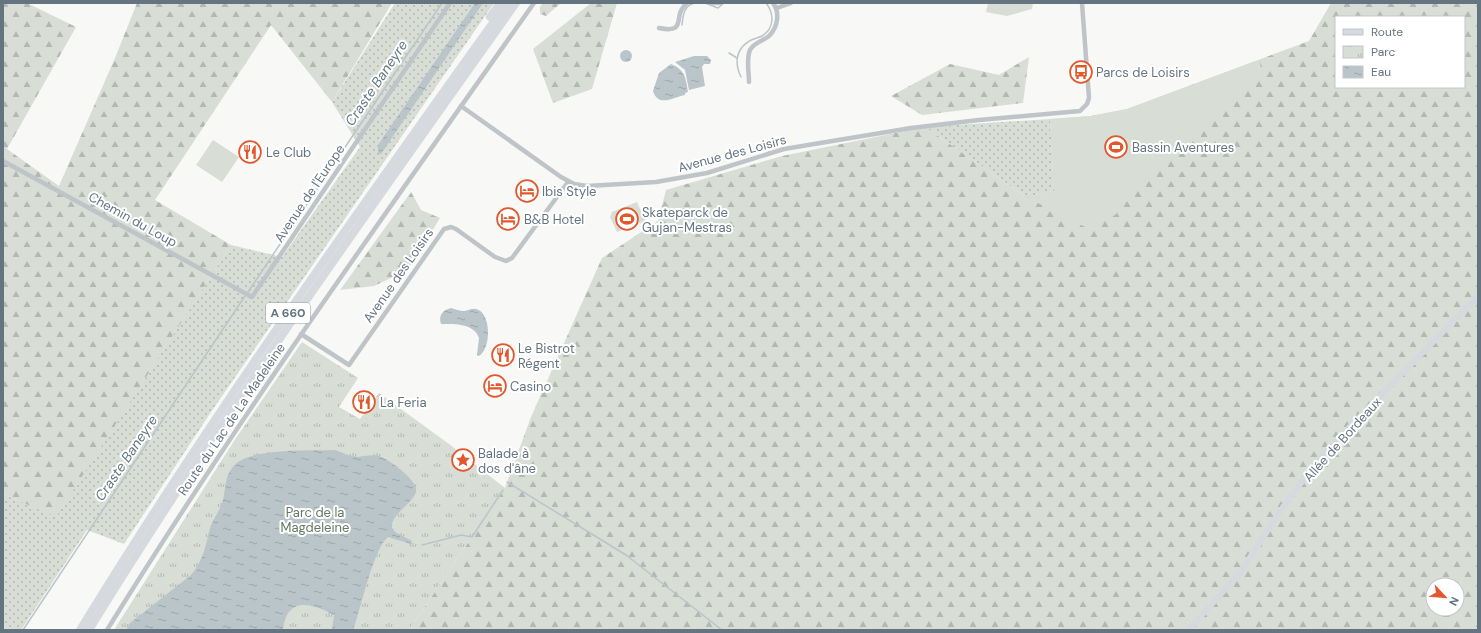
<svg xmlns="http://www.w3.org/2000/svg" width="1481" height="633" viewBox="0 0 1481 633" font-family="'DM Sans',sans-serif">
	<style>
		.grass { fill: url(#grass-dots) }
		.forest { fill: url(#forest-firs); fill-rule: evenodd }
		.park { fill: url(#park-tufts) }
		.pitch { fill: #d8ddd5 }
		.water { fill: url(#water-ripples) }
		.lines { fill: none; stroke-linecap: round; stroke-linejoin: round }
		.stream { stroke: #bac5ca; stroke-width: 1.5 }
		.street { stroke: #bfc4c8; stroke-width: 4.5 }
		.secondary { stroke: #d6dade; stroke-width: 6 }
		.highway { stroke: #d6dade; stroke-width: 8 }
		.labels { text-anchor: middle; stroke-width: 4; stroke-linejoin: round; paint-order: stroke }
		.shield { fill: #fff; stroke: #929ea6; stroke-width: 1 }
		.shield-label { font-size: 12px; font-weight: bold; fill: #647480 }
		.poi-label { font-size: 13px; fill: #647480; stroke: #fff; text-anchor: start }
		.street-label { font-size: 13px; fill: #647480; stroke: #fff }
		.park-label { font-size: 13px; fill: #667963; stroke: #fff }
		.water-label { font-size: 14px; font-style: italic; fill: #637982; stroke: #fff }
	</style>
	<defs>
		<pattern id="grass-dots" width="8" height="8" patternUnits="userSpaceOnUse"><rect width="8" height="8" fill="#d8ddd5"/><path d="M2 2h.1M6 6h.1" fill="none" stroke="#b3b8b2" stroke-width="1.8" stroke-linecap="round"/></pattern>
		<pattern id="forest-firs" width="22" height="20" patternUnits="userSpaceOnUse"><rect width="22" height="20" fill="#d8ddd5"/><path d="M5 1l3.5 6h-7zM16 11l3.5 6h-7z" fill="#b3b8b2"/></pattern>
		<pattern id="park-tufts" width="24" height="20" patternUnits="userSpaceOnUse"><rect width="24" height="20" fill="#d8ddd5"/><path d="M3 7l-1-3M5 7V3M7 7l1-3M15 17l-1-3M17 17v-4M19 17l1-3" fill="none" stroke="#b3b8b2"/></pattern>
		<pattern id="water-ripples" width="26" height="14" patternUnits="userSpaceOnUse"><rect width="26" height="14" fill="#bac5ca"/><path d="M2 4q2-2 4 0t4 0M15 11q2-2 4 0t4 0" fill="none" stroke="#9ba5a9"/></pattern>
	</defs>
	<rect width="100%" height="100%" fill="#f8f8f6"/>
	<g class="grass">
		<polygon points="395,3 494,3 211,412 124,544 87,530 21,630 3,630 3,494 56,516 231,245 282,257 360,147 332,102"/>
		<polygon points="1050,119 1054,191 1026,197 925,127"/>
	</g>
	<g class="forest">
		<polygon points="3,3 27,3 76,27 7,149 59,186 115,58 137,3 392,3 332,102 271,25 155,200 231,245 56,517 3,494"/>
		<polygon points="543,3 561,3 546,16 540,14 540,7"/>
		<polygon points="591,3 617,3 592,89 553,103 533,49"/>
		<path d="M 1331,3 L 1478,3 L 1478,630 L 409,630 L 505,488 L 531,417 L 602,258 L 658,221 L 666,190 L 782,156 L 925,127 L 1026,197 L 1054,191 L 1050,119 L 1091,116 L 1127,109 L 1309,41 ZM 1336,17 L 1464,17 L 1464,87 L 1336,87 ZM 1433,585 L 1457,585 L 1457,609 L 1433,609 Z"/>
		<polygon points="1029,57 1023,103 922,115 891,96 950,64 999,75"/>
		<polygon points="411,192 421,210 440,218 408,270 374,286 340,290"/>
	</g>
	<polygon class="park" points="302,342 358,378 339,407 360,419 379,393 449,444 505,488 409,630 114,630 234,441"/>
	<g class="pitch">
		<polygon points="988,3 1033,3 1032,9 1007,16 986,12"/>
		<polygon points="1259,60 1263,75 1225,106 1194,139 1167,156 1115,215 1089,229 1026,197 1054,191 1050,119 1091,116 1127,109"/>
		<polygon points="213,140 239,157 222,182 196,165"/>
		<polygon points="637,202 645,221 617,232 610,217 612,212"/>
	</g>
	<g class="water">
		<polygon points="475,3 483,3 381,154 378,153 378,145"/>
		<circle cx="626" cy="56" r="6"/>
		<polygon points="694,56 707,56 711,60 710,64 704,64 702,67 705,86 689,90 685,70 675,62"/>
		<path d="M 671,64 C 685,70 686,78 688,92 L 685,93 L 685,95 C 674,97 658,108 653,91 L 659,73 Z"/>
		<path d="M 451,308 C 455,309 460,311 464,311 C 468,311 472,308 476,309 C 491,312 492,348 479,356 L 477,355 L 479,338 C 474,323 454,324 441,324 C 438,315 443,310 451,308 Z"/>
		<path d="M 335,450 C 341,452 349,456 355,457 C 362,457 373,454 379,456 C 390,460 419,481 416,492 C 413,503 395,511 391,526 L 395,532 L 412,541 L 411,544 L 388,537 C 373,549 361,609 353,630 L 332,630 L 334,615 C 311,603 287,596 283,630 L 126,630 L 130,623 L 191,575 C 203,561 206,545 210,528 C 213,519 219,512 222,503 C 226,491 224,478 232,468 C 246,447 311,451 335,450 Z"/>
	</g>
	<g class="lines">
		<g class="stream">
			<polyline points="705,3 718,8 724,3"/>
			<path d="M 682,25 C 683,15 684,5 695,3"/>
			<polyline points="729,53 737,58"/>
			<path d="M 741,77 C 735,65 735,50 748,42 C 752,39 758,38 762,36 C 775,28 774,13 766,3"/>
			<polyline points="327,174 442,3"/>
			<polyline points="248,292 323,180"/>
			<polyline points="507,482 626,555 722,630"/>
			<polyline points="422,545 461,535 472,537 503,490"/>
			<polyline points="23,630 245,296"/>
		</g>
		<g class="street">
			<polyline points="712,3 720,3"/>
			<polyline points="777,8 791,3"/>
			<path d="M 659,28 C 689,34 671,16 687,3"/>
			<path d="M 749,82 C 749,72 746,59 750,50 C 754,42 764,41 770,35 C 778,26 780,12 773,3"/>
			<polyline points="461,106 561,177 574,184 587,186 656,182 707,173 784,149 911,128 979,120 1080,111 1087,104 1089,98 1082,3"/>
			<polyline points="3,161 252,297 450,3"/>
			<polyline points="301,334 349,365 444,229 451,227 456,229 495,257 506,261 512,258 568,182"/>
			<path d="M 107,630 C 240,415 388,210 534,3"/>
		</g>
		<polyline class="secondary" points="1188,630 1240,573 1281,510 1309,472 1340,437 1478,296"/>
		<g class="highway">
			<polyline points="490,17 500,3"/>
			<path d="M 80,630 C 212,414 360,209 507,3"/>
			<path d="M 89,630 C 222,414 370,209 516,3"/>
		</g>
	</g>
	<defs>
		<g id="bus-ring" transform="scale(1.15)"><circle r="9.5" fill="#fff" stroke="#e1582d" stroke-width="1.5"/><path d="M-5-6H5V4H4V6H2V4H-2V6H-4V4H-5ZM-3.5-4V0h7V-4ZM-3.5 1.2v1.5H-2V1.2ZM2 1.2v1.5H3.5V1.2Z" fill="#e1582d"/></g>
		<g id="stadium-ring" transform="scale(1.15)"><circle r="9.5" fill="#fff" stroke="#e1582d" stroke-width="1.5"/><path d="M0-5a6.5 5 0 1 0 0 10a6.5 5 0 1 0 0-10ZM-3.5-1.8h7v3.6h-7Z" fill="#e1582d"/></g>
		<g id="restaurant-ring" transform="scale(1.15)"><circle r="9.5" fill="#fff" stroke="#e1582d" stroke-width="1.5"/><path d="M-5-6h1v4h1v-4h1v4h1v-4h1v5L-1.5 .5V6h-2V.5L-5-1ZM5-6V6H3V1.5H1.5Q1.5-4 5-6Z" fill="#e1582d"/></g>
		<g id="hotel-ring" transform="scale(1.15)"><circle r="9.5" fill="#fff" stroke="#e1582d" stroke-width="1.5"/><path d="M-6-4.5h1.5V1H6V5H4.5V3h-9V5H-6ZM-4 0a1.8 1.8 0 1 1 3.6 0ZM.5 0V-2.5h3Q6-2.5 6 0Z" fill="#e1582d"/></g>
		<g id="sight-ring" transform="scale(1.15)"><circle r="9.5" fill="#fff" stroke="#e1582d" stroke-width="1.5"/><path d="M0-6L1.8-2.2L6-1.7L2.9 1.2L3.7 5.4L0 3.3L-3.7 5.4L-2.9 1.2L-6-1.7L-1.8-2.2Z" fill="#e1582d"/></g>
	</defs>
	<g fill-rule="evenodd">
		<use href="#bus-ring" x="1081" y="72"/>
		<use href="#stadium-ring" x="1116" y="147"/>
		<use href="#restaurant-ring" x="250" y="152"/>
		<use href="#hotel-ring" x="527" y="191"/>
		<use href="#hotel-ring" x="508" y="219"/>
		<use href="#stadium-ring" x="627" y="219"/>
		<use href="#restaurant-ring" x="503" y="355"/>
		<use href="#hotel-ring" x="495" y="386"/>
		<use href="#restaurant-ring" x="364" y="402"/>
		<use href="#sight-ring" x="463" y="460"/>
	</g>
	<g class="labels">
		<rect class="shield" x="266" y="303" width="44" height="20" rx="3"/>
		<g class="shield-label">
			<text x="288" y="317">A 660</text>
		</g>
		<g class="poi-label">
			<text x="1096" y="77">Parcs de Loisirs</text>
			<text x="1132" y="152">Bassin Aventures</text>
			<text x="266" y="157">Le Club</text>
			<text x="542" y="196">Ibis Style</text>
			<text x="642" y="217">Skateparck de<tspan x="642" dy="15">Gujan-Mestras</tspan></text>
			<text x="524" y="224">B&amp;B Hotel</text>
			<text x="518" y="353">Le Bistrot<tspan x="518" dy="15">Régent</tspan></text>
			<text x="510" y="391">Casino</text>
			<text x="380" y="407">La Feria</text>
			<text x="478" y="458">Balade à<tspan x="478" dy="15">dos d'âne</tspan></text>
		</g>
		<g class="street-label">
			<text transform="translate(732 153) rotate(-15)" y="5">Avenue des Loisirs</text>
			<text transform="translate(309 193) rotate(-56)" y="5">Avenue de l'Europe</text>
			<text transform="translate(133 219) rotate(29)" y="5">Chemin du Loup</text>
			<text transform="translate(398 275) rotate(-55)" y="5">Avenue des Loisirs</text>
			<text transform="translate(231 419) rotate(-56)" y="5">Route du Lac de La Madeleine</text>
			<text transform="translate(1342 439) rotate(-48)" y="5">Allée de Bordeaux</text>
		</g>
		<g class="park-label">
			<text x="315" y="517">Parc de la<tspan x="315" dy="15">Magdeleine</tspan></text>
		</g>
		<g class="water-label">
			<text transform="translate(376 83) rotate(-56)" y="5">Craste Baneyre</text>
			<text transform="translate(126 458) rotate(-56)" y="5">Craste Baneyre</text>
		</g>
	</g>
	<rect width="1481" height="633" fill="none" stroke="#647480" stroke-width="8"/>
	<rect x="1335" y="16" width="130" height="72" fill="#ffffff" stroke="#c1c7cc"/>
	<rect x="1343" y="29" width="20" height="6" fill="#d6dade" stroke="#c1c7cc"/>
	<text x="1371" y="36" font-size="12" fill="#647480">Route</text>
	<rect x="1343" y="46" width="20" height="12" fill="url(#park-tufts)" stroke="#c1c7cc"/>
	<text x="1371" y="56" font-size="12" fill="#647480">Parc</text>
	<rect x="1343" y="66" width="20" height="12" fill="url(#water-ripples)" stroke="#c1c7cc"/>
	<text x="1371" y="76" font-size="12" fill="#647480">Eau</text>
	<g transform="translate(1445 597) rotate(116)"><circle r="19" fill="#ffffff" stroke="#c1c7cc"/>
	<path d="M0-3L7 15L0 10L-7 15Z" fill="#e1582d"/>
	<text y="-6" font-size="11" font-weight="bold" text-anchor="middle" fill="#647480">N</text>
	</g>
</svg>
